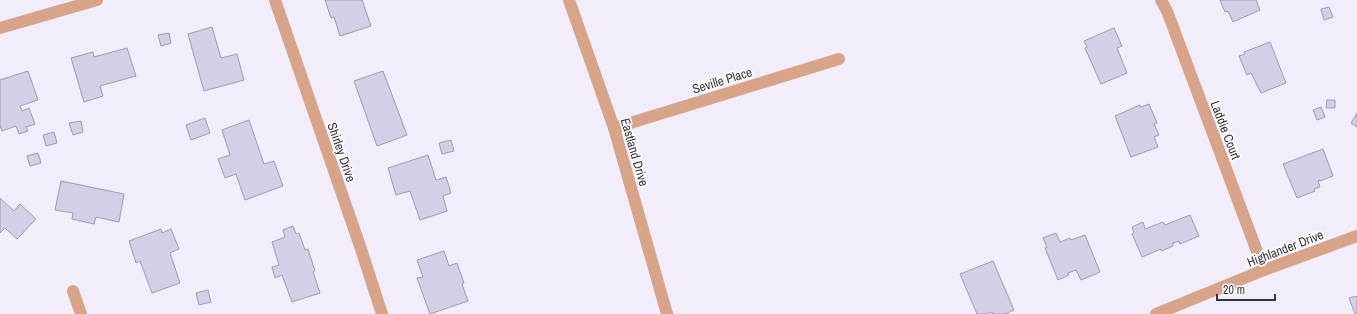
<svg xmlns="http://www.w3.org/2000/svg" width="1357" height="314" viewBox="0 0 1357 314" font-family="'Archivo Narrow',sans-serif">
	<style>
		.building { fill: #d6cee6; stroke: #a199b0 }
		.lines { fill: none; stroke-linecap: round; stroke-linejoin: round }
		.street { stroke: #d8a489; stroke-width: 12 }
		.labels { text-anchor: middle; stroke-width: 3.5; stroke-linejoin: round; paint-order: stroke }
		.street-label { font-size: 13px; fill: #37343d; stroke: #fdfdfd }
	</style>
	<rect width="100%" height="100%" fill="#f1edfb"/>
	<g class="building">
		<polygon points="325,0 362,0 371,26 340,36 334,17 331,18"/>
		<polygon points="1220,0 1256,0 1260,10 1233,22 1228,11 1225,12"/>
		<polygon points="1329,7 1333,17 1324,20 1321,9"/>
		<polygon points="212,27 221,58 237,54 244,80 204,91 188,34"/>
		<polygon points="1114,28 1122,46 1117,48 1127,73 1101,84 1085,48 1087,47 1084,41"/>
		<polygon points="169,33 171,43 161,46 158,35"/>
		<polygon points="1270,42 1286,83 1261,93 1251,73 1247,75 1239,56 1245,54 1244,52"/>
		<polygon points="127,48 136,76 100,86 103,96 84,102 71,58 93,52 94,57"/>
		<polygon points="28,71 38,100 20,106 22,111 29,108 35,124 26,127 28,131 19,134 16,126 2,131 0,126 0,80"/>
		<polygon points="383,71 407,135 377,146 354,81"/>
		<polygon points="1327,100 1335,100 1335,108 1326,108"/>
		<polygon points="1149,104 1157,123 1154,124 1159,135 1154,137 1158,147 1131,157 1115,116 1140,105 1141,107"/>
		<polygon points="1321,107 1325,117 1317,120 1313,110"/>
		<polygon points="1357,113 1357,127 1351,123"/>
		<polygon points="205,118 210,133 191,140 186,125"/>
		<polygon points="249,120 264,164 274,161 283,186 245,200 236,174 225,178 218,159 230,155 222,130"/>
		<polygon points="81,121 83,132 73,135 69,123"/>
		<polygon points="54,132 57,143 46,146 43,135"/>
		<polygon points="451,140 454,151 442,154 439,143"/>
		<polygon points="1323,149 1333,176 1320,181 1320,180 1318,181 1320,187 1314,189 1315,191 1297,198 1283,164"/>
		<polygon points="38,153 41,163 30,166 27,156"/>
		<polygon points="428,155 436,180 446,177 451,193 443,196 447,211 420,220 410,191 396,195 388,168"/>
		<polygon points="61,181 124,194 119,222 96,217 94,224 72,219 73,213 55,210"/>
		<polygon points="0,198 14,211 20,204 36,219 17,239 5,228 0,233"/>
		<polygon points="1190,215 1199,236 1180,244 1179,241 1173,243 1173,246 1161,251 1161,249 1142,257 1132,234 1134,233 1132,227 1143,222 1145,229 1163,222 1165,225"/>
		<polygon points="293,226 296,234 299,233 305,250 308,249 315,271 313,272 320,293 292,302 282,275 275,278 272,267 279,265 272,242 285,237 283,230"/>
		<polygon points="161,229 162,233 171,229 179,249 170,253 180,283 152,293 140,261 136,263 129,241"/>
		<polygon points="1056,233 1060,242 1070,238 1071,240 1085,235 1100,272 1081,280 1076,270 1068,273 1069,275 1058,280 1045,248 1047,247 1043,238"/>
		<polygon points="444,251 449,266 457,263 464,283 462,284 468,301 430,314 417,278 423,277 417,260"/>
		<polygon points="993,261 1014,310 1005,314 993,314 992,312 988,314 977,314 960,274"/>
		<polygon points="208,290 211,302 199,305 196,293"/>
		<polygon points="1357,296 1357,314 1355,314 1349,298"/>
	</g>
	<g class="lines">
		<g class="street">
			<polyline points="275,0 361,249 382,314"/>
			<polyline points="569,0 614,128 667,314"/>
			<polyline points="1161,0 1167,11 1264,270"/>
			<polyline points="0,28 97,0"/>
			<polyline points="614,128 839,59"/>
			<polyline points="73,291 81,314"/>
			<polyline points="1156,314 1264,270 1357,236"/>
		</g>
	</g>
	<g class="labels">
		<g class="street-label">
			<text transform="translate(722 80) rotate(-17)" y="5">Seville Place</text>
			<text transform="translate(1226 130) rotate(69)" y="5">Laddie Court</text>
			<text transform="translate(342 152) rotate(71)" y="5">Shirley Drive</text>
			<text transform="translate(635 152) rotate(74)" y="5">Eastland Drive</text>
			<text transform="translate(1285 248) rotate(-21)" y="5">Highlander Drive</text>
		</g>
	</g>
	<path d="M1217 294v6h58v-6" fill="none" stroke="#37343d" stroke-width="2"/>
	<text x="1223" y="294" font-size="12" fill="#37343d" stroke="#fdfdfd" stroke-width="3" paint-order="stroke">20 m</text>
</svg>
